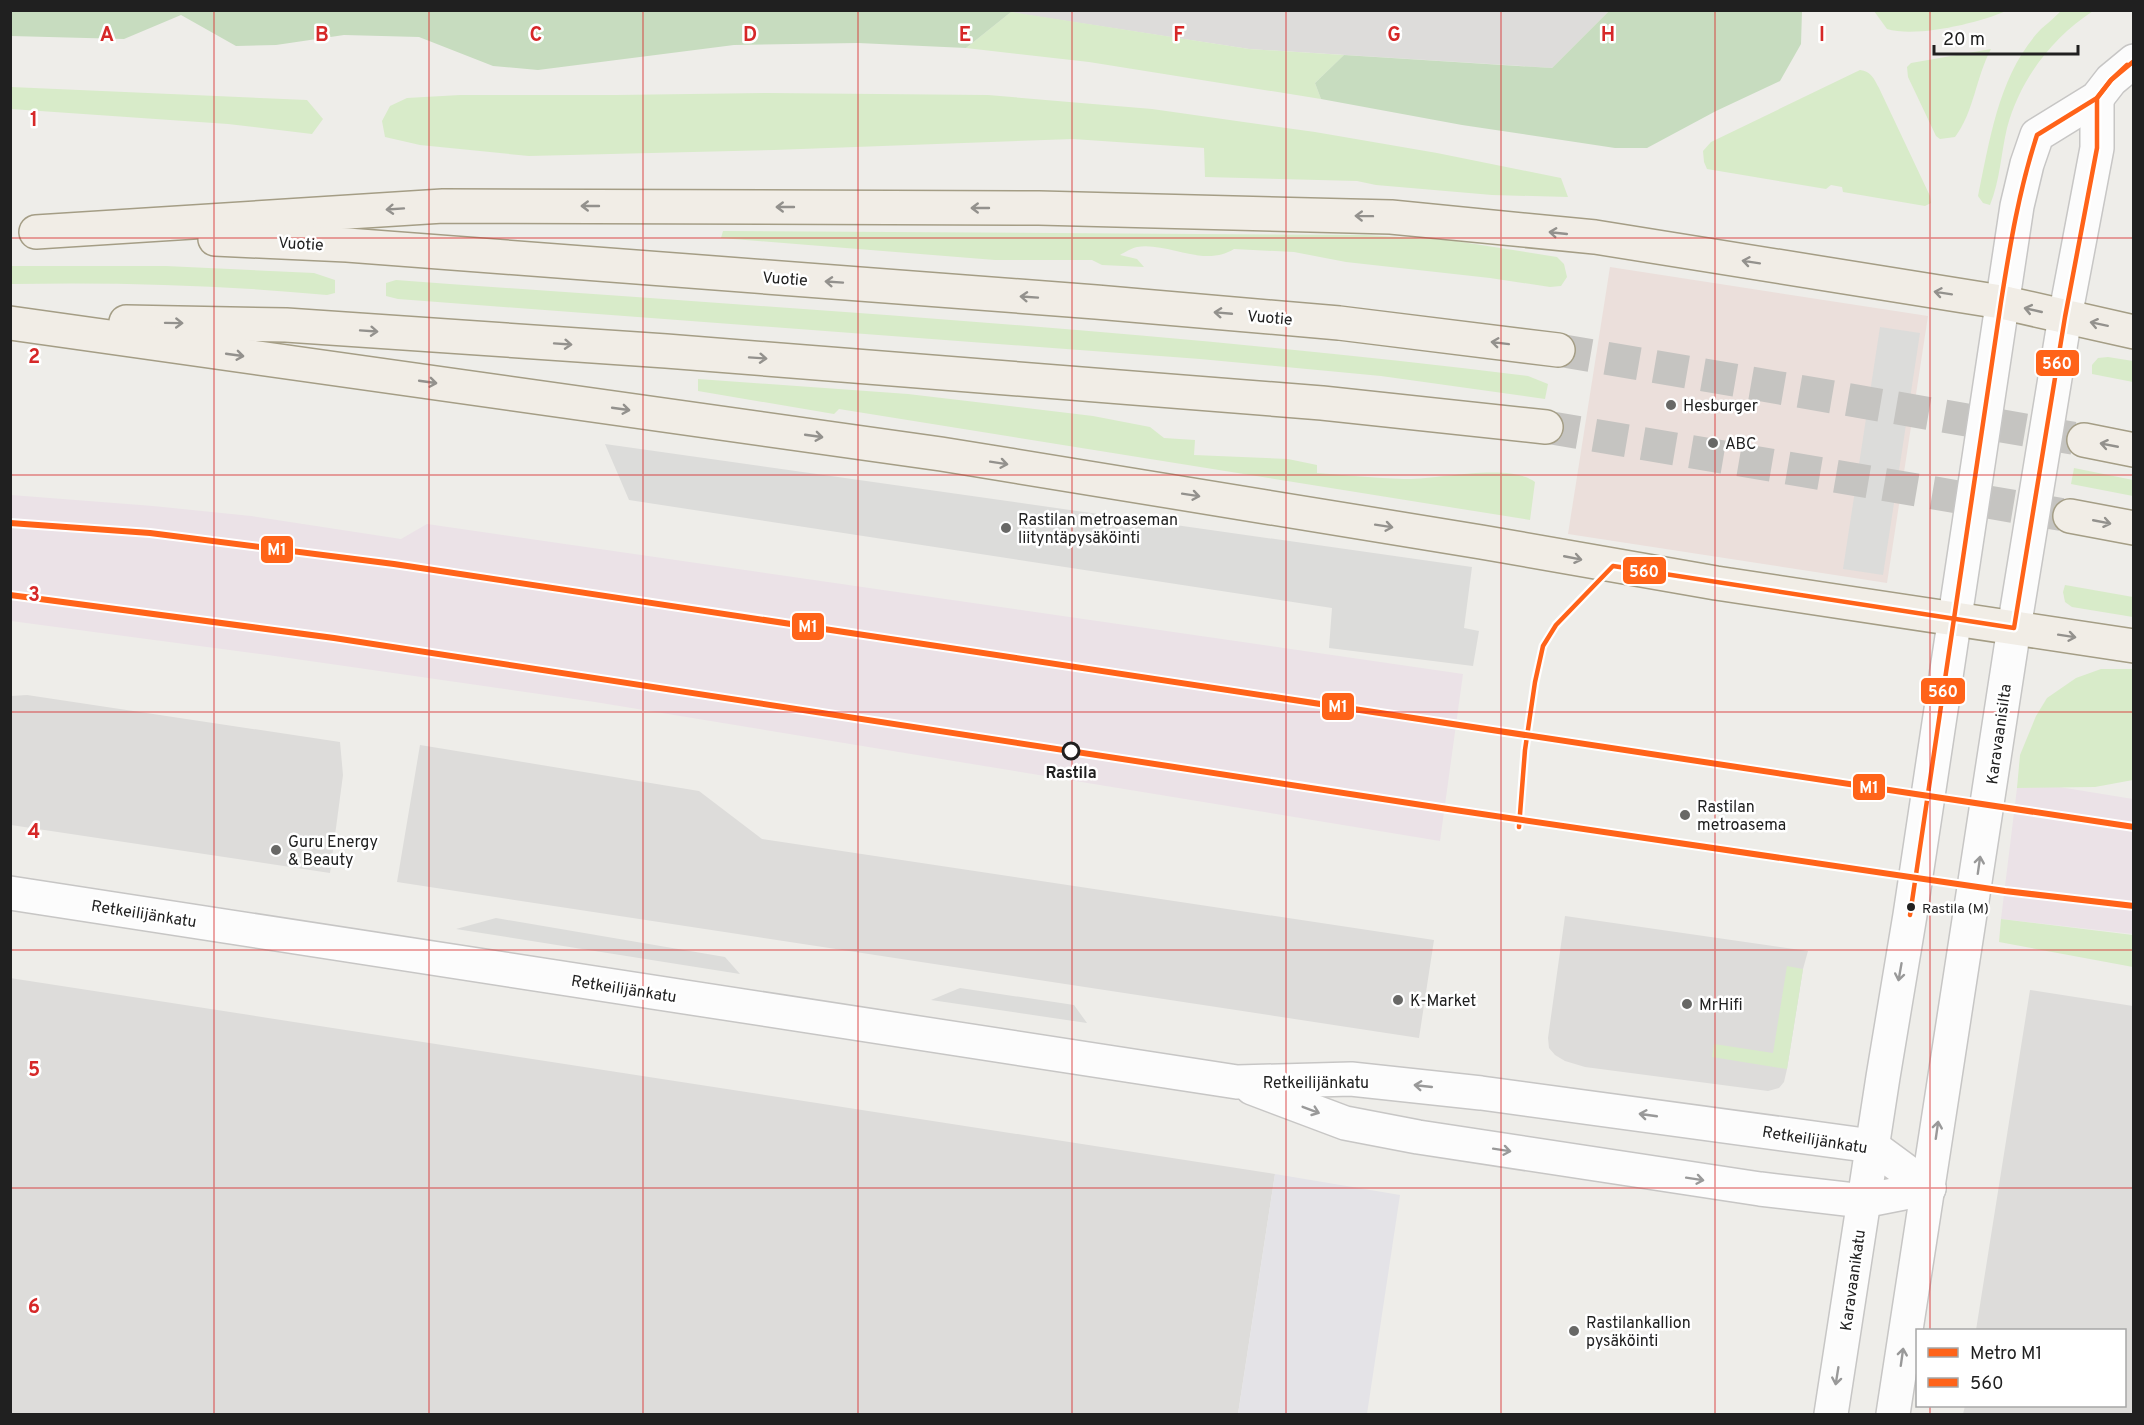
<svg xmlns="http://www.w3.org/2000/svg" width="2144" height="1425" viewBox="0 0 2144 1425" font-family="Overpass,sans-serif">
	<style>
		.residential { fill: #dddcda }
		.commercial { fill: #ebdfdb }
		.industrial { fill: #ebe2e7 }
		.religious { fill: #dcdcda }
		.grass { fill: #d8ebc9 }
		.forest { fill: #c7dcbf }
		.plaza { fill: #e4e3e7 }
		.lines { fill: none; stroke-linecap: round; stroke-linejoin: round }
		.major-tunnel { stroke: #c5c4c1; stroke-width: 33; stroke-dasharray: 33 16; stroke-linecap: butt }
		.minor-casing { stroke: #c7c6c5; stroke-width: 36 }
		.major-casing { stroke: #a49d85; stroke-width: 36 }
		.minor { stroke: #fcfcfc; stroke-width: 33 }
		.major { stroke: #f1ede6; stroke-width: 33 }
		.bus-1-casing { stroke: #fff; stroke-width: 9 }
		.bus-1 { stroke: #ff6319; stroke-width: 4.5 }
		.metro-1-casing { stroke: #fff; stroke-width: 10 }
		.metro-1 { stroke: #ff6319; stroke-width: 6 }
		.oneway { stroke: #93918d }
		.oneway2 { stroke: #999 }
		.grid { fill: none; stroke: #d62828; stroke-width: 1.5; stroke-opacity: 0.55 }
		.poi-dot { fill: #686866; stroke: #fff; stroke-width: 2 }
		.stop-dot { fill: #fff; stroke: #202020; stroke-width: 3 }
		.bus-dot { fill: #202020; stroke: #fff; stroke-width: 2 }
		.labels { text-anchor: middle; stroke-width: 5; stroke-linejoin: round; paint-order: stroke }
		.bus-label { font-size: 14px; fill: #202020; stroke: #fff; text-anchor: start }
		.street-label { font-size: 16px; fill: #202020; stroke: #fff }
		.poi-label { font-size: 16px; fill: #202020; stroke: #fff; text-anchor: start }
		.stop-label { font-size: 16px; font-weight: bold; fill: #202020; stroke: #fff }
		.grid-label { font-size: 20px; text-anchor: middle; font-weight: bold; fill: #d62828; stroke: #fff; stroke-width: 5; stroke-linejoin: round; paint-order: stroke }
		.line-badge { stroke: #fff; stroke-width: 2 }
		.badge-label { font-size: 16px; text-anchor: middle; font-weight: bold; fill: #fff }
	</style>
	<rect width="100%" height="100%" fill="#eeede9"/>
	<g class="residential">
		<polygon points="1002,11 1609,11 1552,68 1249,49"/>
		<polygon points="27,695 340,742 343,775 330,873 11,825 11,696"/>
		<polygon points="420,745 699,791 762,839 1434,940 1419,1038 397,882"/>
		<polygon points="1565,916 1808,951 1803,969 1787,1069 1784,1082 1779,1088 1768,1091 1585,1067 1565,1061 1555,1055 1549,1048 1548,1038"/>
		<polygon points="10,978 1275,1174 1238,1414 11,1414"/>
		<polygon points="2030,990 2133,1006 2133,1414 1963,1414 1965,1406 2124,1406 2124,1330 1976,1330"/>
	</g>
	<polygon class="commercial" points="1610,267 1928,316 1887,583 1568,534"/>
	<g class="industrial">
		<polygon points="11,495 153,506 251,516 401,539 427,524 1463,674 1440,841 595,702 268,655 11,621"/>
		<polygon points="2053,786 2133,799 2133,934 2001,919 2017,788"/>
	</g>
	<g class="religious">
		<polygon points="1880,327 1920,333 1883,575 1843,569"/>
		<polygon points="605,444 1472,567 1464,628 1479,631 1473,666 1329,648 1332,608 629,500"/>
		<polygon points="496,918 725,957 740,974 456,929"/>
		<polygon points="960,988 1074,1005 1087,1023 931,1000"/>
	</g>
	<g class="grass">
		<path d="M 2062,10 L 2093,11 C 2052,38 2020,79 2007,128 C 2001,153 2000,181 1990,205 L 1983,203 L 1978,196 C 1990,139 1999,73 2041,29 C 2048,23 2055,17 2062,10 Z"/>
		<path d="M 1874,11 L 2006,11 C 1979,23 1916,38 1887,29 Z"/>
		<polygon points="1011,12 1249,49 1344,55 1315,83 1321,99 1089,62 966,48"/>
		<path d="M 1991,49 C 1976,77 1974,112 1955,137 L 1940,139 L 1936,136 L 1908,77 L 1907,67 L 1911,63 Z"/>
		<path d="M 1860,70 C 1871,71 1874,79 1879,88 L 1930,196 L 1931,203 L 1925,206 L 1843,192 L 1842,187 L 1831,185 L 1826,189 L 1707,169 L 1704,162 L 1703,151 L 1711,142 Z"/>
		<polygon points="11,87 307,100 323,119 312,134 228,124 11,109"/>
		<polygon points="768,93 988,95 1152,109 1315,132 1437,153 1561,178 1568,197 1492,195 1376,185 1357,181 1205,177 1204,148 1073,139 774,150 529,156 420,145 385,137 382,121 390,106 407,98 460,95 616,95"/>
		<path d="M 723,231 L 1365,235 L 1449,240 L 1557,257 L 1564,264 L 1567,277 L 1561,286 L 1550,287 L 1490,278 L 1346,262 L 1294,252 L 1234,249 C 1203,268 1168,242 1137,247 C 1132,248 1125,252 1120,255 L 1137,259 L 1144,267 L 1102,265 L 1092,260 L 995,260 L 721,238 Z"/>
		<path d="M 10,266 L 166,266 L 314,273 L 335,280 L 335,293 L 327,295 C 222,285 116,282 11,284 Z"/>
		<path d="M 396,280 C 774,308 1152,329 1528,376 L 1548,384 L 1545,399 L 1381,376 L 1200,359 L 398,299 L 386,296 L 386,283 Z"/>
		<polygon points="2108,357 2133,361 2133,382 2092,374 2092,365 2098,358"/>
		<path d="M 698,379 L 908,394 L 1093,416 L 1150,427 L 1164,438 L 1195,440 L 1194,455 L 1288,459 L 1317,465 L 1317,473 C 1346,475 1375,478 1404,479 C 1438,480 1508,462 1535,482 L 1530,520 L 839,409 L 834,414 L 698,391 Z"/>
		<polygon points="2074,468 2133,480 2133,496 2071,484"/>
		<polygon points="2065,585 2133,597 2133,617 2072,607 2065,602 2063,592"/>
		<polygon points="2101,669 2133,669 2133,780 2095,787 2017,788 2020,755 2036,716 2047,698 2076,678"/>
		<polygon points="2001,919 2133,935 2133,967 1999,942"/>
		<polygon points="1787,966 1803,969 1787,1069 1712,1057 1714,1044 1773,1053"/>
	</g>
	<g class="forest">
		<polygon points="11,10 1002,10 1011,12 966,48 858,43 734,45 538,70 493,66 419,37 344,35 276,45 236,46 181,15 124,39 11,36"/>
		<polygon points="1609,11 1802,11 1801,44 1780,81 1716,111 1647,148 1615,148 1462,125 1321,99 1315,83 1344,55 1552,68"/>
	</g>
	<polygon class="plaza" points="1275,1174 1400,1195 1367,1414 1238,1414"/>
	<g class="lines">
		<g class="major-tunnel">
			<polyline points="1558,350 2084,440"/>
			<polyline points="1546,427 2070,516"/>
		</g>
		<g class="minor-casing">
			<g id="minor">
				<polyline points="10,893 1237,1082 1351,1079 1481,1093 1872,1146 1929,1188"/>
				<polyline points="1252,1088 1345,1123 1418,1137 1760,1189 1863,1201 1929,1188"/>
				<polyline points="1831,1414 1883,1077 1910,915 2017,206 2027,164 2037,135 2097,98 2111,80 2134,61"/>
				<polyline points="1893,1414 2014,628 2065,317 2097,148 2097,98"/>
			</g>
		</g>
		<g class="major-casing">
			<g id="major">
				<polyline points="36,232 443,206 1039,208 1391,217 1595,237 2001,302 2134,332"/>
				<polyline points="215,239 347,245 1096,302 1339,323 1558,350"/>
				<polyline points="126,322 286,325 666,351 1322,403 1546,427"/>
				<polyline points="10,323 941,454 1481,542 1716,583 2134,646"/>
				<polyline points="2084,440 2134,450"/>
				<polyline points="2070,516 2134,528"/>
			</g>
		</g>
		<use href="#minor" class="minor"/>
		<use href="#major" class="major"/>
		<g class="bus-1-casing">
			<g id="bus-1">
				<polyline points="1519,827 1525,750 1535,682 1543,646 1556,625 1613,566 2014,628 2065,317 2097,148 2097,98 2111,80 2134,61"/>
				<path d="M 1910,915 L 2001,302 C 2010,245 2019,190 2037,135 L 2097,98 L 2111,80 L 2127,65"/>
			</g>
		</g>
		<use href="#bus-1" class="bus-1"/>
		<g class="metro-1-casing">
			<g id="metro-1">
				<polyline points="10,523 150,533 394,564 2134,827"/>
				<polyline points="10,595 334,638 1448,809 2005,891 2134,906"/>
			</g>
		</g>
		<use href="#metro-1" class="metro-1"/>
	</g>
	<defs><path id="oneway-shaft" d="M-6 0H5M1.5-3L5.5 0L1.5 3" fill="none" stroke-width="1.6" stroke-linecap="round" stroke-linejoin="round" transform="scale(1.5)"/></defs>
	<g class="oneway">
		<use href="#oneway-shaft" transform="translate(590 206) rotate(-180)"/>
		<use href="#oneway-shaft" transform="translate(785 207) rotate(-180)"/>
		<use href="#oneway-shaft" transform="translate(980 208) rotate(-180)"/>
		<use href="#oneway-shaft" transform="translate(395 209) rotate(176)"/>
		<use href="#oneway-shaft" transform="translate(1364 216) rotate(-179)"/>
		<use href="#oneway-shaft" transform="translate(1558 233) rotate(-174)"/>
		<use href="#oneway-shaft" transform="translate(1751 262) rotate(-171)"/>
		<use href="#oneway-shaft" transform="translate(834 282) rotate(-176)"/>
		<use href="#oneway-shaft" transform="translate(1943 293) rotate(-171)"/>
		<use href="#oneway-shaft" transform="translate(1029 297) rotate(-176)"/>
		<use href="#oneway-shaft" transform="translate(2033 310) rotate(-167)"/>
		<use href="#oneway-shaft" transform="translate(1223 313) rotate(-175)"/>
		<use href="#oneway-shaft" transform="translate(174 323) rotate(1)"/>
		<use href="#oneway-shaft" transform="translate(2099 324) rotate(-168)"/>
		<use href="#oneway-shaft" transform="translate(369 331) rotate(4)"/>
		<use href="#oneway-shaft" transform="translate(1500 343) rotate(-173)"/>
		<use href="#oneway-shaft" transform="translate(563 344) rotate(4)"/>
		<use href="#oneway-shaft" transform="translate(235 355) rotate(8)"/>
		<use href="#oneway-shaft" transform="translate(758 358) rotate(4)"/>
		<use href="#oneway-shaft" transform="translate(428 382) rotate(8)"/>
		<use href="#oneway-shaft" transform="translate(621 409) rotate(8)"/>
		<use href="#oneway-shaft" transform="translate(814 436) rotate(8)"/>
		<use href="#oneway-shaft" transform="translate(2109 445) rotate(-169)"/>
		<use href="#oneway-shaft" transform="translate(999 463) rotate(9)"/>
		<use href="#oneway-shaft" transform="translate(1191 495) rotate(9)"/>
		<use href="#oneway-shaft" transform="translate(2102 522) rotate(11)"/>
		<use href="#oneway-shaft" transform="translate(1384 526) rotate(9)"/>
		<use href="#oneway-shaft" transform="translate(1573 558) rotate(11)"/>
		<use href="#oneway-shaft" transform="translate(2067 636) rotate(9)"/>
	</g>
	<g class="oneway2">
		<use href="#oneway-shaft" transform="translate(1979 865) rotate(-82)"/>
		<use href="#oneway-shaft" transform="translate(1900 972) rotate(100)"/>
		<use href="#oneway-shaft" transform="translate(1423 1086) rotate(-174)"/>
		<use href="#oneway-shaft" transform="translate(1311 1110) rotate(21)"/>
		<use href="#oneway-shaft" transform="translate(1648 1115) rotate(-172)"/>
		<use href="#oneway-shaft" transform="translate(1937 1130) rotate(-82)"/>
		<use href="#oneway-shaft" transform="translate(1502 1150) rotate(9)"/>
		<use href="#oneway-shaft" transform="translate(1695 1179) rotate(9)"/>
		<use href="#oneway-shaft" transform="translate(1902 1357) rotate(-82)"/>
		<use href="#oneway-shaft" transform="translate(1837 1376) rotate(99)"/>
	</g>
	<path class="grid" d="M 214,10 L 214,1414M 429,10 L 429,1414M 643,10 L 643,1414M 858,10 L 858,1414M 1072,10 L 1072,1414M 1286,10 L 1286,1414M 1501,10 L 1501,1414M 1715,10 L 1715,1414M 1930,10 L 1930,1330M 10,238 L 2134,238M 10,475 L 2134,475M 10,712 L 2134,712M 10,950 L 2134,950M 10,1188 L 2134,1188M 1930,1406 L 1930,1414"/>
	<g class="poi-dot">
		<circle cx="1671" cy="405" r="6"/>
		<circle cx="1713" cy="443" r="6"/>
		<circle cx="1006" cy="528" r="6"/>
		<circle cx="1685" cy="815" r="6"/>
		<circle cx="276" cy="850" r="6"/>
		<circle cx="1398" cy="1000" r="6"/>
		<circle cx="1687" cy="1004" r="6"/>
		<circle cx="1574" cy="1331" r="6"/>
	</g>
	<circle class="stop-dot" cx="1071" cy="751" r="8"/>
	<circle class="bus-dot" cx="1911" cy="907" r="5"/>
	<g class="labels">
		<g class="bus-label">
			<text x="1922" y="913">Rastila (M)</text>
		</g>
		<g class="street-label">
			<text transform="translate(301 243) rotate(3)" y="6">Vuotie</text>
			<text transform="translate(785 278) rotate(4)" y="6">Vuotie</text>
			<text transform="translate(1270 317) rotate(5)" y="6">Vuotie</text>
			<text transform="translate(1998 734) rotate(-82)" y="6">Karavaanisilta</text>
			<text transform="translate(144 913) rotate(9)" y="6">Retkeilijänkatu</text>
			<text transform="translate(624 988) rotate(9)" y="6">Retkeilijänkatu</text>
			<text x="1316" y="1088">Retkeilijänkatu</text>
			<text transform="translate(1815 1139) rotate(9)" y="6">Retkeilijänkatu</text>
			<text transform="translate(1852 1280) rotate(-82)" y="6">Karavaanikatu</text>
		</g>
		<g class="poi-label">
			<text x="1683" y="411">Hesburger</text>
			<text x="1725" y="449">ABC</text>
			<text x="1018" y="525">Rastilan metroaseman<tspan x="1018" dy="18">liityntäpysäköinti</tspan></text>
			<text x="1697" y="812">Rastilan<tspan x="1697" dy="18">metroasema</tspan></text>
			<text x="288" y="847">Guru Energy<tspan x="288" dy="18">&amp; Beauty</tspan></text>
			<text x="1410" y="1006">K-Market</text>
			<text x="1699" y="1010">MrHifi</text>
			<text x="1586" y="1328">Rastilankallion<tspan x="1586" dy="18">pysäköinti</tspan></text>
		</g>
		<g class="stop-label">
			<text x="1071" y="778">Rastila</text>
		</g>
	</g>
	<g class="grid-label">
		<text x="107" y="41">A</text>
		<text x="322" y="41">B</text>
		<text x="536" y="41">C</text>
		<text x="750" y="41">D</text>
		<text x="965" y="41">E</text>
		<text x="1179" y="41">F</text>
		<text x="1394" y="41">G</text>
		<text x="1608" y="41">H</text>
		<text x="1822" y="41">I</text>
		<text x="34" y="126">1</text>
		<text x="34" y="363">2</text>
		<text x="34" y="601">3</text>
		<text x="34" y="838">4</text>
		<text x="34" y="1076">5</text>
		<text x="34" y="1313">6</text>
	</g>
	<g class="line-badge">
		<rect x="2035" y="349" width="45" height="28" rx="6" fill="#ff6319"/>
		<rect x="260" y="535" width="34" height="29" rx="6" fill="#ff6319"/>
		<rect x="1622" y="556" width="45" height="29" rx="6" fill="#ff6319"/>
		<rect x="791" y="612" width="34" height="29" rx="6" fill="#ff6319"/>
		<rect x="1920" y="677" width="46" height="28" rx="6" fill="#ff6319"/>
		<rect x="1321" y="692" width="34" height="29" rx="6" fill="#ff6319"/>
		<rect x="1852" y="773" width="34" height="28" rx="6" fill="#ff6319"/>
	</g>
	<g class="badge-label">
		<text x="2057" y="369">560</text>
		<text x="277" y="555">M1</text>
		<text x="1644" y="577">560</text>
		<text x="808" y="632">M1</text>
		<text x="1943" y="697">560</text>
		<text x="1338" y="712">M1</text>
		<text x="1869" y="793">M1</text>
	</g>
	<rect width="2144" height="1425" fill="none" stroke="#202020" stroke-width="24"/>
	<rect x="1916" y="1329" width="210" height="78" fill="#ffffff" stroke="#a6a6a6" stroke-width="1.5"/>
	<rect x="1928" y="1348" width="30" height="9" fill="#ff6319" stroke="#a6a6a6" stroke-width="1.5"/>
	<text x="1970" y="1359" font-size="18" fill="#202020">Metro M1</text>
	<rect x="1928" y="1378" width="30" height="9" fill="#ff6319" stroke="#a6a6a6" stroke-width="1.5"/>
	<text x="1970" y="1389" font-size="18" fill="#202020">560</text>
	<path d="M1934 45v9h144v-9" fill="none" stroke="#202020" stroke-width="3"/>
	<text x="1943" y="45" font-size="18" fill="#202020" stroke="#ffffff" stroke-width="4.5" paint-order="stroke">20 m</text>
</svg>
